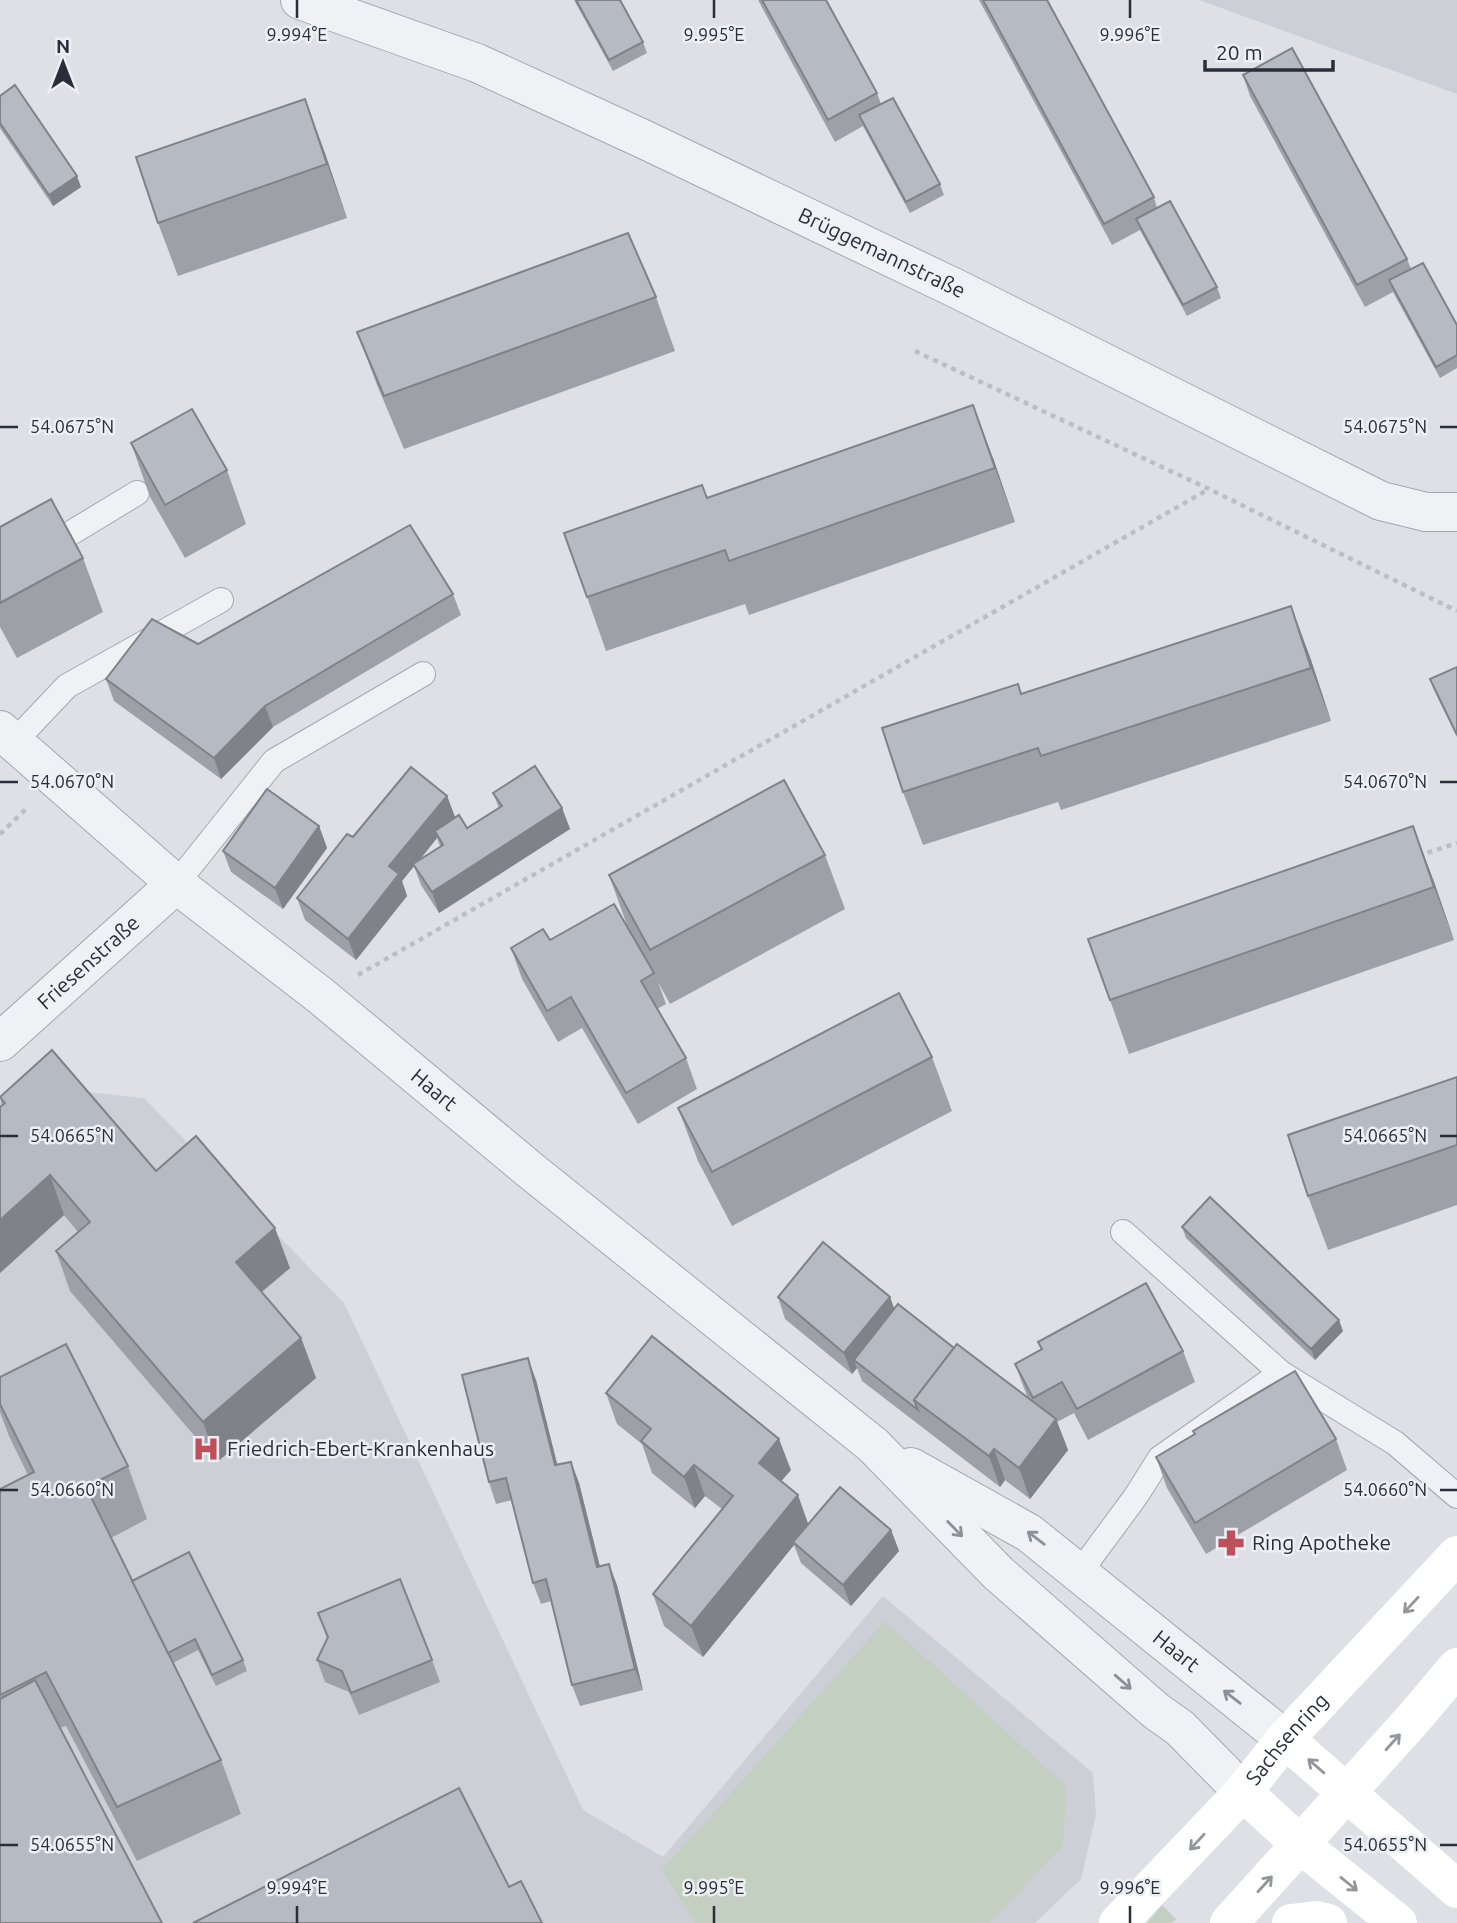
<svg xmlns="http://www.w3.org/2000/svg" width="1457" height="1923" viewBox="0 0 1457 1923" font-family="Ubuntu,sans-serif">
	<style>
		.built { fill: #cccfd6 }
		.green { fill: #c3cfc0 }
		.lines { fill: none; stroke-linecap: round; stroke-linejoin: round }
		.service-casing { stroke: #a4a7af; stroke-width: 26 }
		.minor-casing { stroke: #a4a7af; stroke-width: 40 }
		.path { stroke: #bcbec4; stroke-width: 4.5; stroke-dasharray: 5 5; stroke-linecap: butt }
		.service { stroke: #f0f1f4; stroke-width: 24 }
		.minor { stroke: #f0f1f4; stroke-width: 38 }
		.secondary { stroke: #fff; stroke-width: 38 }
		.wall { fill: #9da0a7; fill-rule: evenodd }
		.shaded-wall { fill: #7f8288 }
		.building { fill: #b6bac2; stroke: #7f8288; stroke-width: 2 }
		.oneway { stroke: #8c9097 }
		.oneway2 { stroke: #94969c }
		.ticks { fill: none; stroke: #292e3a; stroke-width: 2.5 }
		.labels { text-anchor: middle; stroke-width: 5; stroke-linejoin: round; paint-order: stroke }
		.street-label { font-size: 21px; fill: #292e3a; stroke: #edeff3 }
		.poi-label { font-size: 21px; fill: #292e3a; stroke: #edeff3; text-anchor: start }
		.ticks-label { font-size: 18px; text-anchor: middle; fill: #292e3a; stroke: #edeff3; stroke-width: 5; stroke-linejoin: round; paint-order: stroke }
	</style>
	<rect width="100%" height="100%" fill="#dee0e6"/>
	<g class="built">
		<polygon points="1199,0 1457,0 1457,94"/>
		<polygon points="43,1065 66,1090 144,1098 344,1303 583,1810 663,1857 883,1596 1093,1773 1096,1815 1081,1879 1035,1923 0,1923 0,1100"/>
	</g>
	<g class="green">
		<polygon points="885,1621 1066,1786 1063,1846 989,1923 695,1923 662,1870"/>
		<polygon points="1162,1905 1176,1919 1172,1923 1147,1923"/>
	</g>
	<g class="lines">
		<g class="service-casing">
			<g id="service">
				<polyline points="0,576 137,493"/>
				<polyline points="14,742 67,686 221,600"/>
				<polyline points="176,884 274,761 423,674"/>
				<polyline points="1281,1373 1395,1443 1457,1496"/>
				<polyline points="1080,1572 1136,1496 1160,1458 1281,1373 1123,1232"/>
			</g>
		</g>
		<g class="minor-casing">
			<g id="minor">
				<path id="s1" d="M 300,0 L 477,63 L 641,138 L 955,288 L 1381,501 L 1426,512 L 1457,512"/>
				<path id="s2" d="M 0,730 L 176,884 L 321,996 L 530,1170 L 873,1445 L 999,1574 L 1156,1711 L 1180,1728 L 1243,1792"/>
				<path id="s3" d="M 0,1042 L 176,884"/>
				<path id="s4" d="M 911,1467 L 1029,1533 L 1285,1739"/>
			</g>
		</g>
		<g class="path">
			<polyline points="915,351 1209,489 1457,611"/>
			<polyline points="0,834 26,809"/>
			<polyline points="1418,856 1457,843"/>
			<polyline points="358,975 1209,489"/>
		</g>
		<use href="#service" class="service"/>
		<use href="#minor" class="minor"/>
		<g class="secondary">
			<polyline points="1285,1739 1457,1889"/>
			<polyline points="1243,1792 1301,1845 1398,1923"/>
			<path id="s5" d="M 1118,1923 L 1243,1792 L 1285,1739 L 1457,1555"/>
			<polyline points="1229,1923 1414,1718 1457,1667"/>
			<polyline points="1291,1923 1316,1920 1328,1923"/>
		</g>
	</g>
	<g class="wall">
		<polygon points="574,0 620,0 643,42 647,53 613,71"/>
		<polygon points="758,0 826,0 877,93 881,104 940,184 944,195 910,213 863,126 835,142"/>
		<polygon points="979,0 1047,0 1154,197 1157,208 1217,287 1221,298 1187,316 1140,230 1112,245"/>
		<polygon points="1243,75 1407,259 1411,269 1457,325 1457,368 1440,378 1393,292 1365,307 1250,96"/>
		<polygon points="0,96 81,187 53,206 0,128"/>
		<polygon points="305,99 347,218 178,276 158,223"/>
		<polygon points="656,297 675,351 404,449 377,385 357,332"/>
		<polygon points="131,443 227,470 246,524 185,558 150,497"/>
		<polygon points="993,458 1015,522 749,615 745,604 606,651 587,597 707,497"/>
		<polygon points="0,527 83,558 103,612 17,658 0,627"/>
		<polygon points="453,594 461,615 273,727 221,779 114,701 106,679 198,644"/>
		<polygon points="1291,606 1311,660 1331,721 1061,810 1058,802 923,845 903,792 1021,694"/>
		<polygon points="1457,667 1457,737 1434,690 1430,679"/>
		<path d="M 493,793 L 562,808 L 570,829 L 439,913 L 421,885 L 414,866 L 402,881 L 407,896 L 356,960 L 305,920 L 297,898 L 353,837 L 447,796 L 455,817 L 453,819 L 467,828 L 499,808 ZM 437,838 L 440,846 L 420,860 Z"/>
		<polygon points="319,826 327,848 283,909 231,872 223,851"/>
		<polygon points="825,855 845,909 670,1004 658,982 666,1004 657,1009 686,1058 697,1089 638,1124 582,1028 558,1042 522,979 511,948 550,940 628,928 609,875"/>
		<polygon points="1433,879 1454,940 1129,1054 1110,1000"/>
		<polygon points="932,1057 952,1111 732,1226 698,1161 678,1108"/>
		<polygon points="1457,1077 1457,1205 1328,1250 1308,1196"/>
		<polygon points="0,1097 156,1171 290,1268 261,1292 301,1338 316,1378 217,1462 70,1291 56,1251 78,1232 64,1215 0,1273 0,1107 2,1105"/>
		<polygon points="1182,1227 1343,1331 1315,1360 1186,1238"/>
		<polygon points="778,1297 890,1297 894,1309 1027,1396 1015,1364 1041,1350 1038,1342 1183,1351 1195,1382 1088,1440 1074,1413 1057,1422 1068,1450 1030,1499 1005,1480 1000,1487 862,1381 857,1368 852,1374 785,1319"/>
		<polygon points="0,1377 128,1466 147,1519 111,1538 132,1581 243,1660 247,1671 216,1686 198,1650 173,1663 221,1760 241,1814 137,1861 66,1726 60,1728 0,1923 0,1489 28,1475 9,1436 0,1412"/>
		<polygon points="536,1380 557,1465 571,1462 579,1483 600,1566 617,1585 643,1690 580,1706 572,1685 551,1601 541,1604 533,1583 512,1500 496,1504 489,1482"/>
		<polygon points="606,1393 791,1470 781,1481 808,1524 891,1530 899,1551 851,1606 801,1563 794,1545 703,1657 664,1626 653,1594 722,1509 705,1496 695,1508 652,1473 642,1444 617,1424"/>
		<polygon points="1193,1431 1336,1439 1347,1470 1206,1554 1167,1488 1156,1457 1195,1434"/>
		<polygon points="318,1613 432,1660 440,1682 359,1715 349,1692 325,1682 317,1660 327,1638"/>
	</g>
	<g class="shaded-wall">
		<polygon points="305,99 325,153 347,218 327,164"/>
		<polygon points="77,176 81,187 53,206 49,195"/>
		<polygon points="973,405 993,458 1015,522 995,468"/>
		<polygon points="1291,606 1311,660 1331,721 1311,668"/>
		<polygon points="265,706 273,727 221,779 214,758"/>
		<polygon points="447,796 455,817 438,837 435,831 437,838 402,881 407,896 356,960 348,939 389,866"/>
		<polygon points="562,808 570,829 439,913 432,892"/>
		<polygon points="319,826 327,848 283,909 275,888"/>
		<polygon points="1413,826 1433,879 1454,940 1434,887"/>
		<polygon points="50,1175 64,1215 0,1273 0,1220"/>
		<polygon points="275,1228 290,1268 250,1302 236,1262"/>
		<polygon points="890,1297 898,1319 854,1360 857,1368 852,1374 844,1353"/>
		<polygon points="1339,1320 1343,1331 1315,1360 1311,1349"/>
		<polygon points="301,1338 316,1378 217,1462 203,1422"/>
		<polygon points="528,1358 536,1380 563,1487 555,1465"/>
		<polygon points="1056,1419 1068,1450 1030,1499 1019,1468"/>
		<polygon points="779,1439 791,1470 770,1494 759,1463"/>
		<polygon points="994,1449 1005,1480 1000,1487 989,1456"/>
		<polygon points="571,1462 579,1483 605,1588 597,1567"/>
		<polygon points="694,1465 705,1496 695,1508 684,1477"/>
		<polygon points="798,1495 809,1526 793,1542 794,1545 703,1657 691,1626"/>
		<polygon points="891,1530 899,1551 851,1606 843,1585"/>
		<polygon points="609,1564 617,1585 643,1690 635,1669"/>
	</g>
	<g class="building">
		<polygon points="576,0 620,0 643,42 609,60"/>
		<polygon points="762,0 826,0 877,93 828,120"/>
		<polygon points="983,0 1047,0 1154,197 1104,224"/>
		<polygon points="1292,48 1407,259 1357,285 1243,75"/>
		<polygon points="15,85 77,176 49,195 0,123 0,96"/>
		<polygon points="893,98 940,184 906,202 859,115"/>
		<polygon points="305,99 327,164 158,223 136,157"/>
		<polygon points="1170,201 1217,287 1183,305 1136,219"/>
		<polygon points="628,233 656,297 384,396 357,332"/>
		<polygon points="1423,263 1457,325 1457,355 1436,367 1389,280"/>
		<polygon points="973,405 995,468 729,561 725,550 587,597 564,533 702,485 707,498"/>
		<polygon points="192,409 227,470 165,505 131,443"/>
		<polygon points="51,499 83,558 0,603 0,527"/>
		<polygon points="410,525 453,594 265,706 214,758 106,679 152,619 198,644"/>
		<polygon points="1291,606 1311,668 1041,756 1038,748 903,792 882,728 1018,684 1021,694"/>
		<polygon points="1457,667 1457,735 1430,679"/>
		<polygon points="535,766 562,808 432,892 413,864 443,845 435,831 459,815 467,828 502,806 493,793"/>
		<polygon points="411,767 447,796 389,866 399,874 348,939 297,898 347,834 353,837"/>
		<polygon points="784,780 825,855 650,950 609,875"/>
		<polygon points="267,789 319,826 275,888 223,851"/>
		<polygon points="1413,826 1434,887 1110,1000 1088,939"/>
		<polygon points="614,904 654,973 641,981 686,1058 626,1093 571,997 547,1011 511,948 543,929 550,940"/>
		<polygon points="899,993 932,1057 712,1172 678,1108"/>
		<polygon points="52,1050 156,1171 196,1136 275,1228 236,1262 301,1338 203,1422 56,1251 90,1222 50,1175 0,1220 0,1107 5,1103 0,1097"/>
		<polygon points="1457,1077 1457,1145 1308,1196 1288,1135"/>
		<polygon points="1210,1197 1339,1320 1311,1349 1182,1227"/>
		<polygon points="823,1242 890,1297 844,1353 778,1297"/>
		<polygon points="1146,1283 1183,1351 1077,1409 1062,1382 1033,1398 1015,1364 1042,1349 1038,1342"/>
		<polygon points="898,1304 954,1348 914,1400 918,1410 854,1360"/>
		<polygon points="652,1336 779,1439 759,1463 798,1495 691,1626 653,1594 733,1496 694,1465 684,1477 641,1441 651,1429 606,1393"/>
		<polygon points="66,1344 128,1466 86,1487 221,1760 117,1807 46,1672 0,1695 0,1489 34,1472 0,1404 0,1377"/>
		<polygon points="957,1344 1056,1419 1019,1468 994,1449 989,1456 914,1400"/>
		<polygon points="528,1358 555,1465 571,1462 597,1567 609,1564 635,1669 572,1685 546,1579 533,1583 506,1478 489,1482 462,1375"/>
		<polygon points="1295,1371 1336,1439 1195,1523 1156,1457 1195,1434 1193,1431"/>
		<polygon points="840,1487 891,1530 843,1585 793,1542"/>
		<polygon points="189,1552 243,1660 212,1675 195,1639 168,1653 132,1581"/>
		<polygon points="400,1579 432,1660 351,1693 342,1671 317,1660 328,1637 318,1613"/>
		<polygon points="35,1680 162,1923 0,1923 0,1699"/>
		<polygon points="459,1788 509,1887 521,1881 542,1923 193,1923"/>
	</g>
	<defs><path id="oneway-shaft" d="M-6 0H5M1.5-3L5.5 0L1.5 3" fill="none" stroke-width="1.6" stroke-linecap="round" stroke-linejoin="round" transform="scale(1.75)"/></defs>
	<g class="oneway">
		<use href="#oneway-shaft" transform="translate(955 1529) rotate(46)"/>
		<use href="#oneway-shaft" transform="translate(1036 1538) rotate(-143)"/>
		<use href="#oneway-shaft" transform="translate(1123 1682) rotate(41)"/>
		<use href="#oneway-shaft" transform="translate(1232 1697) rotate(-142)"/>
	</g>
	<g class="oneway2">
		<use href="#oneway-shaft" transform="translate(1411 1605) rotate(133)"/>
		<use href="#oneway-shaft" transform="translate(1393 1742) rotate(-48)"/>
		<use href="#oneway-shaft" transform="translate(1316 1766) rotate(-139)"/>
		<use href="#oneway-shaft" transform="translate(1197 1842) rotate(133)"/>
		<use href="#oneway-shaft" transform="translate(1265 1884) rotate(-48)"/>
		<use href="#oneway-shaft" transform="translate(1349 1884) rotate(39)"/>
	</g>
	<path class="ticks" d="M 297,0 L 297,18M 714,0 L 714,18M 1130,0 L 1130,18M 0,427 L 18,427M 1440,427 L 1457,427M 0,782 L 18,782M 1440,782 L 1457,782M 0,1136 L 18,1136M 1440,1136 L 1457,1136M 0,1490 L 18,1490M 1440,1490 L 1457,1490M 0,1845 L 18,1845M 1440,1845 L 1457,1845M 297,1906 L 297,1923M 714,1906 L 714,1923M 1130,1906 L 1130,1923"/>
	<defs>
		<g id="hospital-bare" transform="scale(2.1)"><path d="M-5-5h3v3.5h4V-5h3V5h-3V1.5h-4V5h-3Z" fill="#be4f5b" stroke="#edeff3" stroke-width="2.5" paint-order="stroke"/></g>
		<g id="pharmacy-bare" transform="scale(2.1)"><path d="M-2-6h4v4h4v4h-4v4h-4v-4h-4v-4h4Z" fill="#be4f5b" stroke="#edeff3" stroke-width="2.5" paint-order="stroke"/></g>
	</defs>
	<g fill-rule="evenodd">
		<use href="#hospital-bare" x="206" y="1449"/>
		<use href="#pharmacy-bare" x="1231" y="1543"/>
	</g>
	<g class="labels">
		<g class="street-label">
			<text dy="7" stroke="none"><textPath href="#s1" startOffset="635">Brüggemannstraße</textPath></text>
			<text dy="7" stroke="none"><textPath href="#s3" startOffset="119">Friesenstraße</textPath></text>
			<text dy="7" stroke="none"><textPath href="#s2" startOffset="564">Haart</textPath></text>
			<text dy="7" stroke="none"><textPath href="#s4" startOffset="324">Haart</textPath></text>
			<text dy="7" stroke="none"><textPath href="#s5" startOffset="250">Sachsenring</textPath></text>
		</g>
		<g class="poi-label">
			<text x="227" y="1456">Friedrich-Ebert-Krankenhaus</text>
			<text x="1252" y="1550">Ring Apotheke</text>
		</g>
	</g>
	<g class="ticks-label">
		<text x="297" y="41">9.994°E</text>
		<text x="714" y="41">9.995°E</text>
		<text x="1130" y="41">9.996°E</text>
		<text x="72" y="433">54.0675°N</text>
		<text x="1385" y="433">54.0675°N</text>
		<text x="72" y="788">54.0670°N</text>
		<text x="1385" y="788">54.0670°N</text>
		<text x="72" y="1142">54.0665°N</text>
		<text x="1385" y="1142">54.0665°N</text>
		<text x="72" y="1496">54.0660°N</text>
		<text x="1385" y="1496">54.0660°N</text>
		<text x="72" y="1851">54.0655°N</text>
		<text x="1385" y="1851">54.0655°N</text>
		<text x="297" y="1894">9.994°E</text>
		<text x="714" y="1894">9.995°E</text>
		<text x="1130" y="1894">9.996°E</text>
	</g>
	<g transform="translate(63 63)" stroke="#edeff3" stroke-width="5" paint-order="stroke">
	<path d="M0-5L12 26L0 18L-12 26Z" fill="#292e3a"/>
	<text y="-10" font-size="19" font-weight="bold" text-anchor="middle" fill="#292e3a">N</text>
	</g>
	<path d="M1205 60v10h128v-10" fill="none" stroke="#292e3a" stroke-width="3.5"/>
	<text x="1216" y="60" font-size="21" fill="#292e3a" stroke="#edeff3" stroke-width="5" paint-order="stroke">20 m</text>
</svg>
